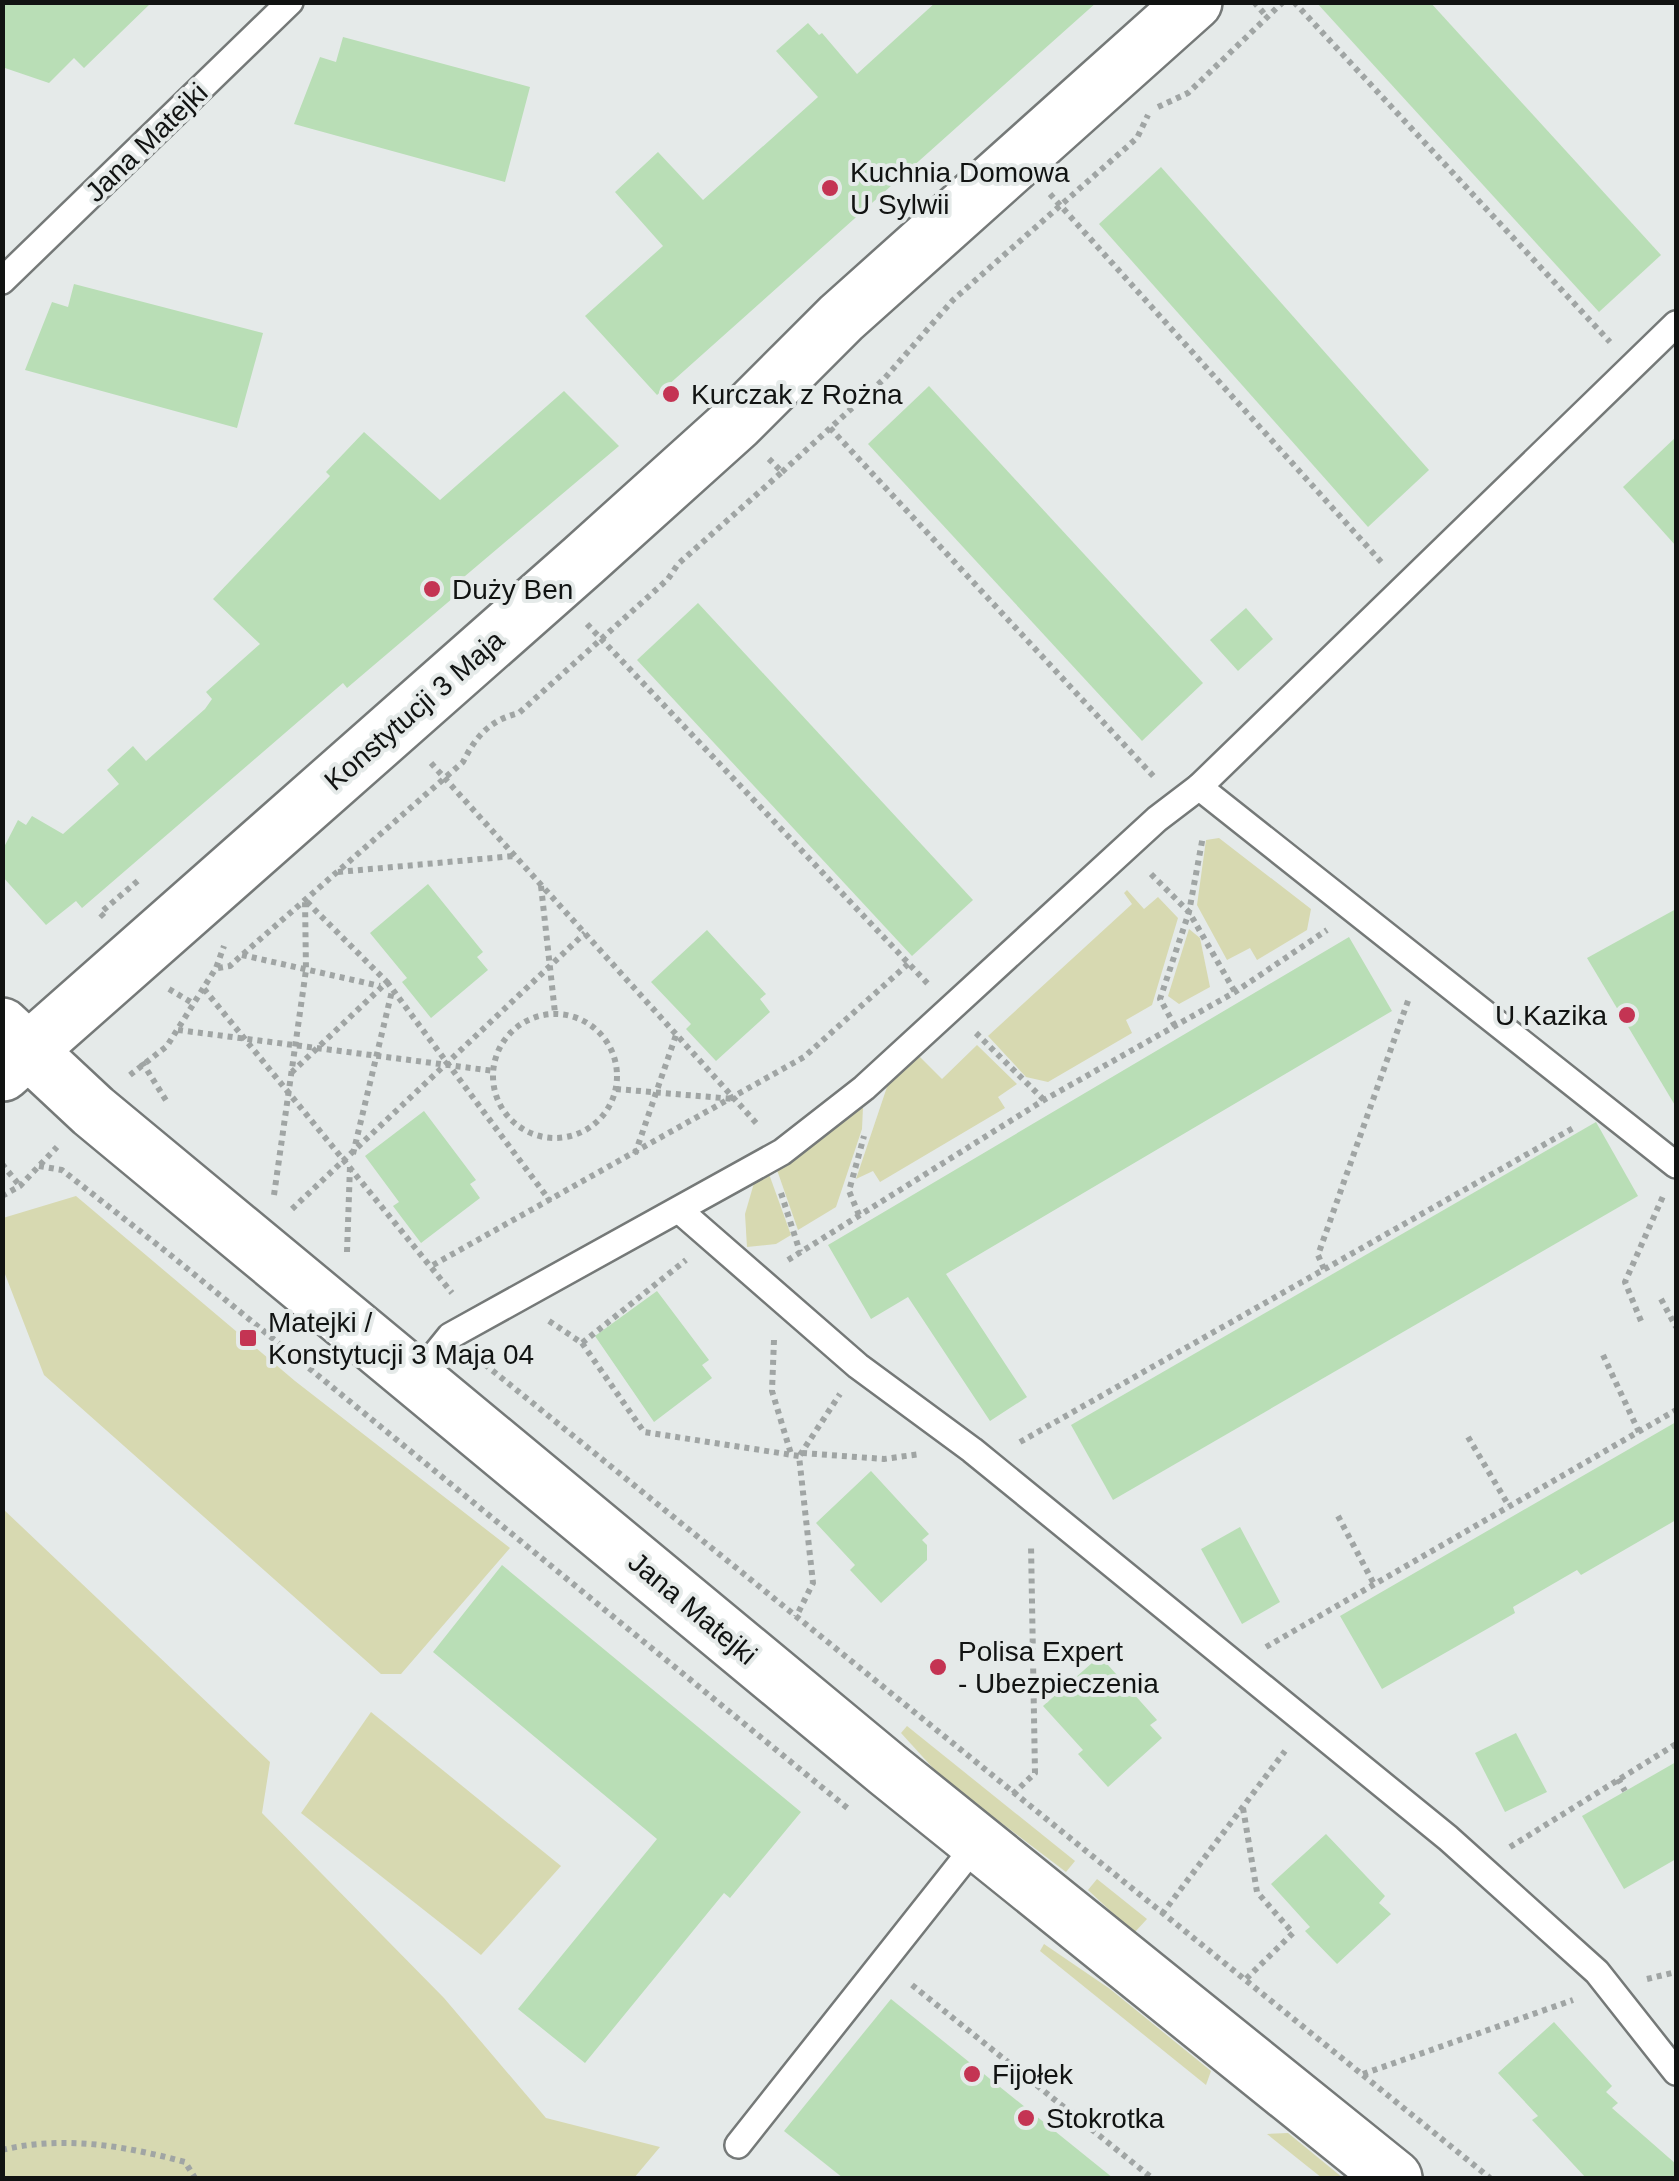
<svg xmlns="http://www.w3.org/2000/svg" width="1679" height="2181" viewBox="0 0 1679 2181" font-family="Helvetica,sans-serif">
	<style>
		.green { fill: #d7d9b1 }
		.building { fill: #b9deb6 }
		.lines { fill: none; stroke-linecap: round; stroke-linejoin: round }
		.lane-casing { stroke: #757978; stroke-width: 30 }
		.secondary-casing { stroke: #757978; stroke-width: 60 }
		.path { stroke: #a0a5a4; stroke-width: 6; stroke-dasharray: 5 5; stroke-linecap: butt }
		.lane { stroke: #fff; stroke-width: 25 }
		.secondary { stroke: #fff; stroke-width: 55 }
		.poi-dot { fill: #c43453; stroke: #e5eae9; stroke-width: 4 }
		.labels { text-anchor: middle; stroke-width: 8; stroke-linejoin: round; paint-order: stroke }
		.street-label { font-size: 28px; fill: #111312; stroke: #e5eae9 }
		.poi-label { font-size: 28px; fill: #111312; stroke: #e5eae9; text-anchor: start }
	</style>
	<rect width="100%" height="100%" fill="#e5eae9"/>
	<g class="green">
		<polygon points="1219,838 1311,909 1307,930 1257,960 1250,948 1227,960 1197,905 1206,840"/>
		<polygon points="1127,890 1144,909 1158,897 1178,918 1152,1005 1126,1020 1132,1033 1048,1082 1026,1077 988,1036 1132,904 1124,893"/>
		<polygon points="1189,929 1200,938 1210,987 1179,1004 1168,996"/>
		<polygon points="977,1045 1017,1084 998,1097 1005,1108 880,1182 873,1171 856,1179 888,1084 919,1056 942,1079"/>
		<polygon points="863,1107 862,1129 836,1207 798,1230 777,1170"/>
		<polygon points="769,1174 791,1235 776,1244 747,1247 745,1214 754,1183"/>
		<polygon points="76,1196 295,1381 510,1548 401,1674 381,1674 44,1375 3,1269 3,1218"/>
		<polygon points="2,1508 270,1762 262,1813 444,1998 546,2118 660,2147 634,2178 3,2178"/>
		<polygon points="371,1712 561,1866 481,1955 301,1813"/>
		<polygon points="907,1726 1075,1861 1066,1872 942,1778 901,1733"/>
		<polygon points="1097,1879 1147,1919 1134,1933 1088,1890"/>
		<polygon points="1044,1944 1110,1989 1211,2071 1206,2085 1040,1951"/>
		<polygon points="1288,2133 1343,2178 1322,2178 1267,2134"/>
	</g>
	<g class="building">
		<polygon points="2,2 152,2 84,68 74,58 49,83 2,67"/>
		<polygon points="936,2 1097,2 657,395 585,316 663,246 615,192 658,152 703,200 818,97 776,51 808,23 819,35 822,33 857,74"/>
		<polygon points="1316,2 1430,2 1661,255 1599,312"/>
		<polygon points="343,37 530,87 505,182 294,124 320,57 336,62"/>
		<polygon points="1161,167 1429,470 1368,527 1099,224"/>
		<polygon points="74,284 263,333 237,428 25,370 52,302 68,307"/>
		<polygon points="929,386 1203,683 1142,741 868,444"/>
		<polygon points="564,391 619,446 458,582 460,592 347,688 343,683 82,908 76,901 46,925 2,876 2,851 18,820 26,825 32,816 63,834 119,784 107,770 133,746 146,761 205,709 212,699 206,692 260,644 213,599 330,476 326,472 364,432 440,500"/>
		<polygon points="1676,437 1676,546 1623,487"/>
		<polygon points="698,603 973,900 912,956 637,660"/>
		<polygon points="1246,608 1273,639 1238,671 1210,640"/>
		<polygon points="428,884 483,952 477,957 488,970 431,1018 402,982 407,978 370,933"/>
		<polygon points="1676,909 1676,1107 1587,958"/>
		<polygon points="707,930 766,994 760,999 770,1012 716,1061 686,1029 691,1024 651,982"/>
		<polygon points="1349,937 1392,1011 946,1274 1027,1397 990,1421 908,1297 871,1319 828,1245"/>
		<polygon points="424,1111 476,1180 470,1184 480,1198 421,1243 393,1206 399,1202 365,1156"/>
		<polygon points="1596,1122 1638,1196 1113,1500 1071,1425"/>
		<polygon points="657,1291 709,1360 702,1365 712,1378 654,1422 595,1336"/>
		<polygon points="1676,1422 1676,1520 1581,1575 1577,1570 1513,1607 1515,1613 1382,1689 1340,1616"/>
		<polygon points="871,1471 929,1534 922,1540 927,1545 927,1560 881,1603 850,1570 855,1565 816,1523"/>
		<polygon points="1240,1527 1280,1602 1242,1624 1201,1549"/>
		<polygon points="502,1565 801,1812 730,1898 724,1893 585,2063 518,2009 657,1839 433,1652"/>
		<polygon points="1100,1656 1157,1720 1150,1725 1162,1738 1108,1787 1078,1754 1083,1750 1043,1706"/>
		<polygon points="1516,1733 1547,1792 1505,1812 1475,1753"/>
		<polygon points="1676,1762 1676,1859 1624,1889 1582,1816"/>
		<polygon points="1326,1834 1385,1896 1379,1903 1391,1914 1337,1964 1305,1931 1310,1927 1271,1884"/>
		<polygon points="891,1999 1113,2178 843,2178 784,2131"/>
		<polygon points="1554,2022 1612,2086 1606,2092 1618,2103 1612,2108 1676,2164 1676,2178 1586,2178 1532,2120 1538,2116 1498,2073"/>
	</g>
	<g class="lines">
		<g class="lane-casing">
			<g id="lane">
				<polyline points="2,281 290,2"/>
				<polyline points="1199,787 1676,1165"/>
				<polyline points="679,1210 858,1366 972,1450 1448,1838 1597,1972 1676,2072"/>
				<polyline points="416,1378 450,1336 782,1152 864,1088 1157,819 1199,787 1676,324"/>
				<polyline points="738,2145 978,1842"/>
			</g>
		</g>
		<g class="secondary-casing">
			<g id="secondary">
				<polyline points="2,1026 93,1111 888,1770 1394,2178"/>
				<polyline points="3,1073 584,560 736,423 841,318 1194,2"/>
			</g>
		</g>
		<g class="path">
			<polyline points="1254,2 1267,17"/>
			<polyline points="1294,2 1610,342"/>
			<polyline points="1158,107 1188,93 1283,2"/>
			<polyline points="1050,194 1383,564"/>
			<polyline points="830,428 1156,779"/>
			<polyline points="782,472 885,378 953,300 1137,138 1148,115"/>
			<polyline points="587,624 929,985"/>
			<polyline points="431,763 758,1125"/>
			<polyline points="338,872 514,856"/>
			<polyline points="1151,874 1189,912 1235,992"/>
			<polyline points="541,886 555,1013"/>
			<polyline points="104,917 100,913 140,879"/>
			<polyline points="242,955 380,986"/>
			<path d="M 218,968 L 230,966 L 242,955 L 463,762 C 476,736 490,720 519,713 L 668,579 L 678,564 L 782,472 L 768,458"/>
			<polyline points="387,982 550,1201"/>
			<polyline points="169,989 194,1004"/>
			<polyline points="204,989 452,1293"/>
			<circle cx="555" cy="1076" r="62"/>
			<polyline points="1175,1026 1160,999 1189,912 1203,836"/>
			<polyline points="178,1030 494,1071"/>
			<polyline points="976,1033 1044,1100"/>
			<polyline points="142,1062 167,1102"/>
			<polyline points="130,1075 167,1046 216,968 224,946"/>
			<polyline points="616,1089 734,1099"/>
			<polyline points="353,1154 392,991"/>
			<polyline points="635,1154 676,1035"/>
			<polyline points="2,1164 20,1186"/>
			<polyline points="39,1166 62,1170 173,1257 851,1811"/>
			<polyline points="781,1193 800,1252"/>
			<polyline points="274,1195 306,970 305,900 387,982 292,1072"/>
			<polyline points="2,1196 20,1186 57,1147"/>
			<polyline points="292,1209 585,933"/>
			<polyline points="859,1215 849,1191 864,1136"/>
			<polyline points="347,1252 350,1166"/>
			<polyline points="788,1260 1044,1100 1235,992 1327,930"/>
			<polyline points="433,1265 804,1057 908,964"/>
			<polyline points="1324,1269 1318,1255 1409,998"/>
			<polyline points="1661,1299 1676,1327"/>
			<polyline points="549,1321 582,1343 686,1260"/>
			<polyline points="1641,1321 1625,1282 1664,1194"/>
			<polyline points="774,1340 772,1391 791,1454"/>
			<polyline points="582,1343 644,1432 799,1456 813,1583 796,1617"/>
			<polyline points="1603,1355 1639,1432"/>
			<polyline points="477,1358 1490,2178"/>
			<polyline points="1468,1437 1509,1506"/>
			<polyline points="1020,1442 1575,1127"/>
			<polyline points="802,1453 884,1459 920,1454"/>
			<polyline points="800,1455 840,1394"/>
			<polyline points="1338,1516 1374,1584"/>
			<polyline points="1266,1647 1676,1410"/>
			<polyline points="1618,1779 1625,1791"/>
			<polyline points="1013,1794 1035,1773 1031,1544"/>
			<polyline points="1243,1808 1257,1892 1293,1933 1245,1980"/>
			<polyline points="1510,1847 1676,1744"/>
			<polyline points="1162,1914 1285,1751"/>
			<polyline points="1647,1979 1676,1972"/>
			<polyline points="912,1985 1152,2178"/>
			<polyline points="1363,2074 1573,2000"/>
			<path d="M 2,2150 C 64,2135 125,2146 185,2162 L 195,2178"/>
		</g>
		<use href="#lane" class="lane"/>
		<use href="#secondary" class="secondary"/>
	</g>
	<g class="poi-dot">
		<circle cx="830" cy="188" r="10"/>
		<circle cx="671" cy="394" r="10"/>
		<circle cx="432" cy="589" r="10"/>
		<circle cx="1627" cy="1015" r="10"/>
		<rect x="238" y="1328" width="20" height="20" rx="5"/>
		<circle cx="938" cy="1667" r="10"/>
		<circle cx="972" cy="2074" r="10"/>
		<circle cx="1026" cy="2118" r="10"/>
	</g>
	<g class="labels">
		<g class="street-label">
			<text transform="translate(146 142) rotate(-44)" y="10">Jana Matejki</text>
			<text transform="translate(414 710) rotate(-41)" y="10">Konstytucji 3 Maja</text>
			<text transform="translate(693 1608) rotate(40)" y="10">Jana Matejki</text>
		</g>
		<g class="poi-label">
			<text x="850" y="182">Kuchnia Domowa<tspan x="850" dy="32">U Sylwii</tspan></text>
			<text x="691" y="404">Kurczak z Rożna</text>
			<text x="452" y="599">Duży Ben</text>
			<text x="1607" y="1025" text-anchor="end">U Kazika</text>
			<text x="268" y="1332">Matejki /<tspan x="268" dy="32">Konstytucji 3 Maja 04</tspan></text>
			<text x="958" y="1661">Polisa Expert<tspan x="958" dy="32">- Ubezpieczenia</tspan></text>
			<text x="992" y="2084">Fijołek</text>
			<text x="1046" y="2128">Stokrotka</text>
		</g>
	</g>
	<rect width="1679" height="2181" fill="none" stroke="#111312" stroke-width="10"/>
</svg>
